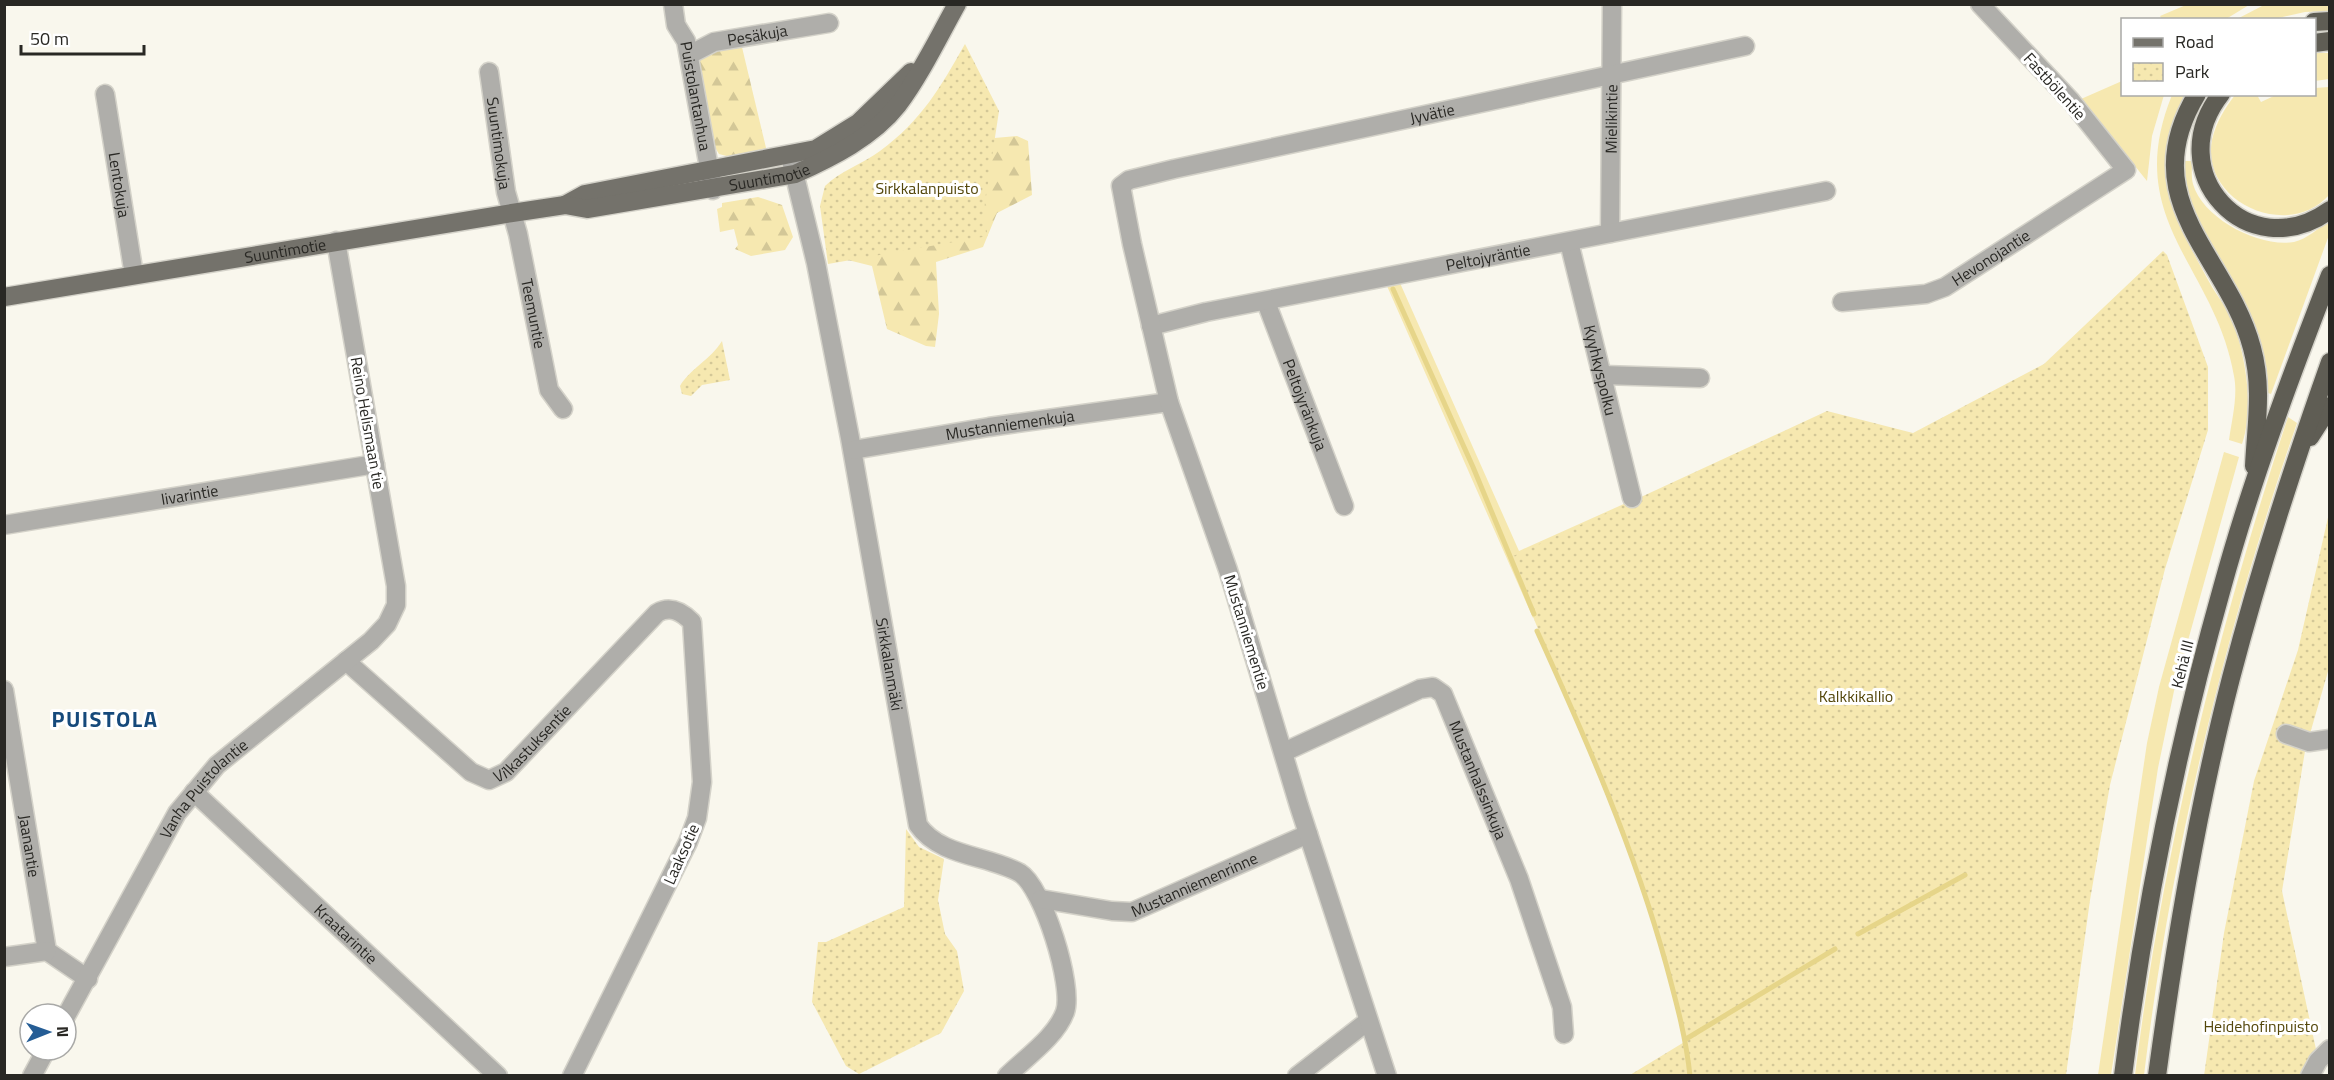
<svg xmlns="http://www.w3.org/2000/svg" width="2334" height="1080" viewBox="0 0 2334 1080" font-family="'Titillium Web',sans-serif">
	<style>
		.green { fill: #f6e8b0 }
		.forest { fill: url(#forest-firs) }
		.park { fill: url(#park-dots) }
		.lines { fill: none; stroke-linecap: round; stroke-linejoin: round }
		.stream { stroke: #e6d589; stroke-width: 5 }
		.minor-casing { stroke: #d4d2c9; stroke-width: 21 }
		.major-casing { stroke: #d4d2c9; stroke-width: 21 }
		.highway-casing { stroke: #d4d2c9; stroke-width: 21 }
		.minor { stroke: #afaeaa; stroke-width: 18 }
		.major { stroke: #74726b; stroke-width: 18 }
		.highway { stroke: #5f5d54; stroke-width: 18 }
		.labels { text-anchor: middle; stroke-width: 6; stroke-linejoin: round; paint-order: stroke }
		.street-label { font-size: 16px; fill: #292824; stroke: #fff }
		.park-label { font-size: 16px; fill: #54470b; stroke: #fff }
		.district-label { font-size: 22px; font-weight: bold; letter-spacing: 1.5px; fill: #15497b; stroke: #fff }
	</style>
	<defs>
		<pattern id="forest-firs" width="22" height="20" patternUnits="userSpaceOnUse" patternTransform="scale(1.5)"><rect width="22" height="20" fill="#f6e8b0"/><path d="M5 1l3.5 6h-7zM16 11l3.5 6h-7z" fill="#d3c797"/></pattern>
		<pattern id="park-dots" width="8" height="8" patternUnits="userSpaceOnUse" patternTransform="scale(1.5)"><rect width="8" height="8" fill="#f6e8b0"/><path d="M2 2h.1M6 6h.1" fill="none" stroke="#d3c797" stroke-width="1.8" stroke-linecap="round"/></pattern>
	</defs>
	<rect width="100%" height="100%" fill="#f9f7ed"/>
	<g class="green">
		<polygon points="2186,5 2186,4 2249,5 2226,19 2162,19 2160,16"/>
		<polygon points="2264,5 2329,5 2329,11 2305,12 2274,19 2237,19"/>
		<polygon points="2314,53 2329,53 2329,79 2315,81"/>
		<polygon points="2122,81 2122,94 2164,95 2152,136 2147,181 2081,99"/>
		<path d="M 2329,87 L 2330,194 C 2289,242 2200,202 2212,140 C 2216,122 2225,108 2235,95 L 2257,95 L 2261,102 L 2276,95 L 2314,94 L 2315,88 Z"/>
		<path d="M 2172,95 L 2185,95 C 2145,169 2175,220 2212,287 C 2219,298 2228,310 2233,322 C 2242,346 2247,374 2248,399 C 2248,413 2247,430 2242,444 L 2229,440 C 2232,419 2238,396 2234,376 C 2215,265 2121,221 2172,95 Z"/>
		<path d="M 2182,161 L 2192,161 C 2192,168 2191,177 2193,184 C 2203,219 2260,248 2294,242 C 2307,239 2319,228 2329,220 L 2329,235 L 2271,394 L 2268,393 L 2267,370 L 2253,323 L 2187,200 Z"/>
		<polygon points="1400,283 1519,551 1626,503 1533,618 1387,286"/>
		<path d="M 2288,417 L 2297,423 C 2224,634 2171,853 2144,1075 L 2135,1075 C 2163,851 2217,632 2288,417 Z"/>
		<polygon points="2224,452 2239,457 2174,691 2158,768 2111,1075 2098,1075 2147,743 2159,687"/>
	</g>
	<g class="forest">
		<polygon points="741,43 767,152 734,158 719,154 713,144 698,61 715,47"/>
		<polygon points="1017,136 1028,141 1032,195 997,213 983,247 936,262 939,314 935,347 926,346 887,329 872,266 832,256 961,141"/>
		<polygon points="758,197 782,205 793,237 785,250 751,256 735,249 738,245 734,229 720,232 717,209 722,207 722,203"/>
	</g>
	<g class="park">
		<path d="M 965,44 L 999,111 L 983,216 L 988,236 L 828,264 L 820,206 L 825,186 C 840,171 863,164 880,151 C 922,120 940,88 965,44 Z"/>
		<polygon points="2163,251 2167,255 2208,367 2208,430 2165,569 2110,785 2090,900 2066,1075 1630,1075 1686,1041 1650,911 1624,839 1509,558 1827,411 1913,433 2044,364"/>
		<path d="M 722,341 L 730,380 L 702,385 L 691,396 L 682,394 L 680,386 C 689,370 711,359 722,341 Z"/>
		<polygon points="2329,513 2329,668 2305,751 2282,891 2317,1054 2304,1075 2204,1076 2224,933 2254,781 2298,650"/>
		<polygon points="906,829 919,847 944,859 938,900 945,934 957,951 964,991 941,1033 859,1074 846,1066 812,1002 818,942 826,942 904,907"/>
	</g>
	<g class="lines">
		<g class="stream">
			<polyline points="1393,289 1473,467 1534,614"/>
			<path d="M 1537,631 C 1586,739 1634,848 1666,964 C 1676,1001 1686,1037 1690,1076"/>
			<polyline points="1858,934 1965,875"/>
			<polyline points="1686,1039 1835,949"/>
		</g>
		<g class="minor-casing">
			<g id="minor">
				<path id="s1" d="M 673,4 L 676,25 L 686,41 L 713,190"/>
				<path id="s2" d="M 689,55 L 714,42 L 829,23"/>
				<path id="s3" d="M 489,72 L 506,192 L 518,234 L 549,390 L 563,409"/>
				<path id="s4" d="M 105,94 L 134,275"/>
				<path id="s5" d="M 790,156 L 816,263 L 850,438 L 918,825 C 940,857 988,855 1020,873 C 1043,887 1074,986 1065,1012 C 1056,1037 1025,1058 1007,1076"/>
				<path id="s6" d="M 1610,233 L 1612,4"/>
				<path id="s7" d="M 1569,242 L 1632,498"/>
				<path id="s8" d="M 1266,302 L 1344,506"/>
				<path id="s9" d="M 1842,302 L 1926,294 L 1945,287 L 2126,170 L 2071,101 L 1980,4"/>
				<path id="s10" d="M 1151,326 L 1206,312 L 1826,191"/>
				<polyline points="1603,375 1700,378"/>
				<path id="s11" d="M 853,450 L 989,427 L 1169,402"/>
				<path id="s12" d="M 4,525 L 375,464"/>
				<path id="s13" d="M 346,661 L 471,772 L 489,780 L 506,772 L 657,613 C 671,605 682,612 692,622 L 702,782 L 697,818 L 688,842 L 572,1076"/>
				<path id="s14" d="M 4,690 L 47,951 L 88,979"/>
				<polyline points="2286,734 2309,742 2330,739"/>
				<path id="s15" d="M 1284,752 L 1420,689 L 1433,687 L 1443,694 L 1519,879 L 1562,1007 L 1564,1034"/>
				<path id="s16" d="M 194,792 L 498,1076"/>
				<path id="s17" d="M 1041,899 L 1112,911 L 1132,912 L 1308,834"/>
				<polyline points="4,957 47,951"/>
				<path id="s18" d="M 66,1016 L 177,813 L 217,765 L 371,641 L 387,624 L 396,605 L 396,586 L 336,241"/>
				<polyline points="32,1076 46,1050"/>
				<polyline points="1297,1076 1368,1021"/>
				<path id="s19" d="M 1387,1076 L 1299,806 L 1228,570 L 1169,402 L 1132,244 L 1121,186 L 1129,180 L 1174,169 L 1745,46"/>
				<polyline points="2310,1076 2318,1061 2330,1049"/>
			</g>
		</g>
		<g class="major-casing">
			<g id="major">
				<polyline points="565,205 585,194 816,149 858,123 911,72"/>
				<path id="s20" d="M 4,297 L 512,213 L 565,205 L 587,209 L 795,174 C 831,158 873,137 898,105 C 921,74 938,38 957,4"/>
			</g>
		</g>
		<g class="highway-casing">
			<g id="highway">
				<polyline points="2314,22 2330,21"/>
				<polyline points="2314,43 2330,41"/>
				<path d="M 2197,94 C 2132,201 2228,256 2252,348 C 2263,388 2256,425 2254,466"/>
				<path d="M 2221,94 C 2160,171 2247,269 2330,210"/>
				<polyline points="2310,437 2330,406"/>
				<path d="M 2123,1076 C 2144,911 2177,747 2222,588 C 2251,482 2290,378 2330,275"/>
				<path d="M 2157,1076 C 2175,942 2197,809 2231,678 C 2259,571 2293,466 2330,362"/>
			</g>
		</g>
		<use href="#minor" class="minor"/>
		<use href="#major" class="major"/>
		<use href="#highway" class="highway"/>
	</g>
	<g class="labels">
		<g class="street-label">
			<text dy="6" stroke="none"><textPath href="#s2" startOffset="72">Pesäkuja</textPath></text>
			<text transform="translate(2055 86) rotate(48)" y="6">Fastbölentie</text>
			<text dy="6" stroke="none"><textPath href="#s1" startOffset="96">Puistolantanhua</textPath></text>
			<text dy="6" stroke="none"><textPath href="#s19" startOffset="1250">Jyvätie</textPath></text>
			<text dy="6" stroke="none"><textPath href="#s6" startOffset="114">Mielikintie</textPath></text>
			<text dy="6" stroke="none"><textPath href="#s3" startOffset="72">Suuntimokuja</textPath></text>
			<text dy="6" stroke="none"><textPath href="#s20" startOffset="776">Suuntimotie</textPath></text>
			<text dy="6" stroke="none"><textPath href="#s4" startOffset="92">Lentokuja</textPath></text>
			<text dy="6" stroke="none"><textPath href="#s20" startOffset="285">Suuntimotie</textPath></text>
			<text dy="6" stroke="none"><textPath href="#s9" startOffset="159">Hevonojantie</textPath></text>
			<text dy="6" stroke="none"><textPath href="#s10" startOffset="344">Peltojyräntie</textPath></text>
			<text dy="6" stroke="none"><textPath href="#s3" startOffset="246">Teemuntie</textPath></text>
			<text dy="6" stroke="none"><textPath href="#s7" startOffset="132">Kyyhkyspolku</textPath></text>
			<text dy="6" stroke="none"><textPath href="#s8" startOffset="110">Peltojyränkuja</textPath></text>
			<text transform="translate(368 423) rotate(80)" y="6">Reino Helismaan tie</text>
			<text dy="6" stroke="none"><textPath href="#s11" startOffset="159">Mustanniemenkuja</textPath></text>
			<text dy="6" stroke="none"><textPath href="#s12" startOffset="188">Iivarintie</textPath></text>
			<text transform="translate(1247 632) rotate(73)" y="6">Mustanniementie</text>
			<text dy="6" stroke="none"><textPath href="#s5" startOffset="518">Sirkkalanmäki</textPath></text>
			<text transform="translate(2182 664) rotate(-76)" y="6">Kehä III</text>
			<text dy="6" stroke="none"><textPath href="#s13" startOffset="244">Vilkastuksentie</textPath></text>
			<text dy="6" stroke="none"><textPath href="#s15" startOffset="268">Mustanhalssinkuja</textPath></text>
			<text dy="6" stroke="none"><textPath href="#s18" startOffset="267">Vanha Puistolantie</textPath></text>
			<text dy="6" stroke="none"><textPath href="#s14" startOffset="158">Jaanantie</textPath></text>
			<text transform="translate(681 854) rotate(-66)" y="6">Laaksotie</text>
			<text dy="6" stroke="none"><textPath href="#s17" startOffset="160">Mustanniemenrinne</textPath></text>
			<text dy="6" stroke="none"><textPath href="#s16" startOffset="208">Kraatarintie</textPath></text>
		</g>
		<g class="park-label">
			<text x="927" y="194">Sirkkalanpuisto</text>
			<text x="1856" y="702">Kalkkikallio</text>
			<text x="2261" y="1032">Heidehofinpuisto</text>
		</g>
		<g class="district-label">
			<text x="105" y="727">PUISTOLA</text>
		</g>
	</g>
	<rect width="2334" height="1080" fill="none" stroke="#292824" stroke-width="12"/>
	<rect x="2121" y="18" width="195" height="78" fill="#ffffff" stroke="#a9a9a7" stroke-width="1.5"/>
	<rect x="2133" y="38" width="30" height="9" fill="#74726b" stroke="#a9a9a7" stroke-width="1.5"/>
	<text x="2175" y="48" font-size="18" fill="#292824">Road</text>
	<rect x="2133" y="63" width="30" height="18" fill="url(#park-dots)" stroke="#a9a9a7" stroke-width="1.5"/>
	<text x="2175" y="78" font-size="18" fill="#292824">Park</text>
	<g transform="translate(48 1032) rotate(89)"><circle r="28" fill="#ffffff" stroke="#a9a9a7" stroke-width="1.5"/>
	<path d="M0-4.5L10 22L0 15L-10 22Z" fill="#255d95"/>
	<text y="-9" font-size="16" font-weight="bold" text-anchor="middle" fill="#292824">N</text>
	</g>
	<path d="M21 45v9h123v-9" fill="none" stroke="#292824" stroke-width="3"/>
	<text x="30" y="45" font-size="18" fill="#292824" stroke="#ffffff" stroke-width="4.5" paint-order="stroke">50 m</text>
</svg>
